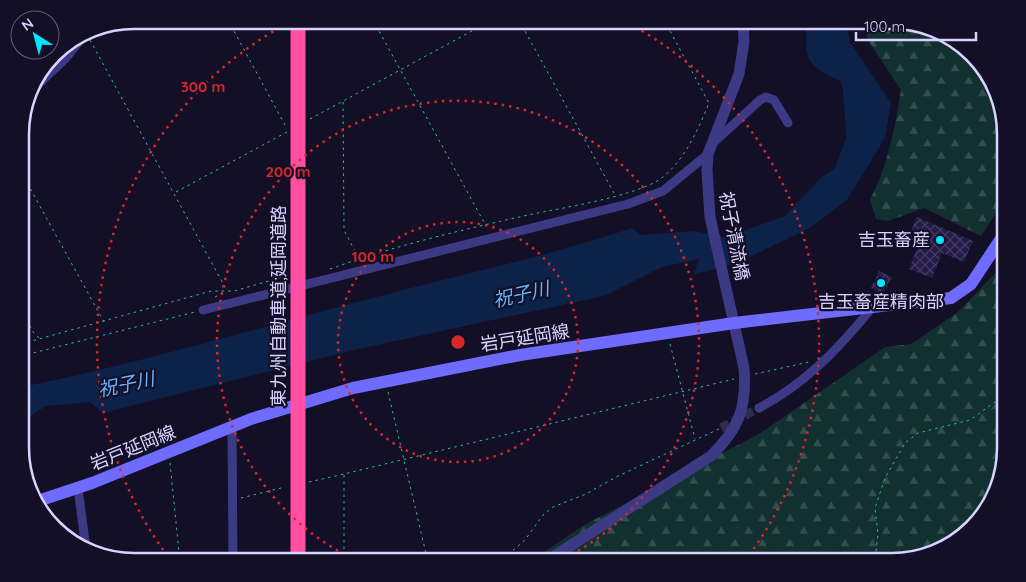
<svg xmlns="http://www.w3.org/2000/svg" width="1026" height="582" viewBox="0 0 1026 582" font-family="Quicksand,'Noto Sans JP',sans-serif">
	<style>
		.forest { fill: url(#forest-firs) }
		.water { fill: #0c2248 }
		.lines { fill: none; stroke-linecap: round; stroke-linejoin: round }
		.river { stroke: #0c2248; stroke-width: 15 }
		.building { fill: url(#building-cross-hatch) }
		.minor-tunnel { stroke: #312d47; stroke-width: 9; stroke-dasharray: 9 4.5; stroke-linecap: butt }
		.path { stroke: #2fb8b0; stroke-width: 1; stroke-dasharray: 2.5 4; stroke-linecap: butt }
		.minor { stroke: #3d3a85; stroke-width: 9 }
		.tertiary { stroke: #3d3a85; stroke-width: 11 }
		.secondary { stroke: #6f6bff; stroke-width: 12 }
		.motorway-bridge { stroke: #ff4fa3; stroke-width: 15 }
		.ring { fill: none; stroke: #d62828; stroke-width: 2.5; stroke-dasharray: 2.5 5 }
		.poi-dot { fill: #00e5ff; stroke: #130f26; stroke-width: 2 }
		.labels { text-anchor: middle; stroke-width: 4.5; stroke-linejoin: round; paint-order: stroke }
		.street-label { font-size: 18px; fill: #d9d4ff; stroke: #130f26 }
		.poi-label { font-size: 18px; fill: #d9d4ff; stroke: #130f26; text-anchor: end }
		.water-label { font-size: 19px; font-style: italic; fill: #62b6ff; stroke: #130f26 }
		.rim { fill: none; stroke: #d9d4ff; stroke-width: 2.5 }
		.centre { fill: #d62828; stroke: #130f26; stroke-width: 2.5 }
		.ring-label { font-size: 15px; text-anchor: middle; font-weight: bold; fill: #d62828; stroke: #130f26; stroke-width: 4.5; stroke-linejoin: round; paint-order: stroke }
	</style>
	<defs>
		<pattern id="forest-firs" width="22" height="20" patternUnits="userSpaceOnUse" patternTransform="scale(1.25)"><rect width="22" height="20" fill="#12302f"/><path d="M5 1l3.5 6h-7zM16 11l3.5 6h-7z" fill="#344d4e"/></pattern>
		<pattern id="building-cross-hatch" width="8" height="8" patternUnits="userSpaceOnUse" patternTransform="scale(1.25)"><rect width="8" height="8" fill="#241b47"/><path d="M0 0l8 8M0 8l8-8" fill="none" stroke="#433b63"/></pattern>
	</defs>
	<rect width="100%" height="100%" fill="#130f26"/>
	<g class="forest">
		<path d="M 867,20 L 893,20 L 900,22 L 912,31 L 933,31 L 949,35 L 987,71 L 1006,126 L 1006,198 L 981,236 L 924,208 L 888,221 L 876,219 L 870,200 C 888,165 895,128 901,90 L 867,39 Z"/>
		<polygon points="1006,256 1006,455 991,505 955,543 899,562 533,562 547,550 586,524 759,434 885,347 911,344 958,312 999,269"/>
	</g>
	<path class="water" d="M 807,20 L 845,20 L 850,42 L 891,103 L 885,138 L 847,200 L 810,228 L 737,263 L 693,275 L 699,259 L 662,267 L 604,296 L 354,350 L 103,413 L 90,402 L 46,406 L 21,422 L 21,387 C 138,364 253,329 369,299 C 457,275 546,257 632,228 L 641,235 L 693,231 L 726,237 L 785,216 L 821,178 L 835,168 L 859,104 L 850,85 C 810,67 803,67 807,20 Z"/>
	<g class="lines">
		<polyline class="river" points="842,66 850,85 854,140"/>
	</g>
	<g class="building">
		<polygon points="917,217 973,241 964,262 942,253 932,278 909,269 919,243 908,238"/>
		<polygon points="879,271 892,277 883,294 871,288"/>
	</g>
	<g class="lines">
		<polyline class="minor-tunnel" points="721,428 759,408"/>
		<g class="path">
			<polyline points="228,20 286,127"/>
			<polyline points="373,20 485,224"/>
			<polyline points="519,20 615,195"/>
			<polyline points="90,40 226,289"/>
			<polyline points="343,102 344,230 359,259"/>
			<polyline points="310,119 492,20"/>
			<polyline points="21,172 104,322"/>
			<polyline points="176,192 287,132"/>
			<path d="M 330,269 C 394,246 461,230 528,215 C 561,208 639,196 663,177 C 685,159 699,128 709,103 L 664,20"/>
			<polyline points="215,297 225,292"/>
			<polyline points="21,308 33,332 40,339"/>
			<polyline points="21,344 211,291 234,291 286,276"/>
			<polyline points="670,344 695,439"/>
			<polyline points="21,356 195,312"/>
			<polyline points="755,374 809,362"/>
			<polyline points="388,392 428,562"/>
			<polyline points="170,463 180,562"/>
			<polyline points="309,482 344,474"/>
			<polyline points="241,498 285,487"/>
			<polyline points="344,562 344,474 734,379"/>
			<polyline points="476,562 511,552 525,540 543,515 553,507 586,494 616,477 721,428"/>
			<polyline points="853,562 870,556 876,552 878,534 875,508 885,478 905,443 918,433 970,420 995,402 1000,396 1006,382"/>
		</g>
		<g class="minor">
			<polyline points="28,94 66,58 88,30"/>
			<polyline points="712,144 760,100 766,97 774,100 788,123"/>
			<polyline points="203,310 628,204 663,191 708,154"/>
			<path d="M 759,408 C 805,384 838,349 871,309"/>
			<polyline points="232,428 233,562"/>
			<polyline points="78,488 86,549"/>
		</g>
		<path class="tertiary" d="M 545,562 L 711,456 C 739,428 747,408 744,368 L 710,217 L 707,170 L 708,154 L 739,74 L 744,42 L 743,20"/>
		<polyline class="secondary" points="35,502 92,483 251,419 353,388 520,355 734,323 951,298 971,284 1006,231"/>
		<polyline class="motorway-bridge" points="298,20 298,562"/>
	</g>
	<g class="ring">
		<circle cx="458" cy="342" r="120"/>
		<path d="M358 561A241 241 0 1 1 558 561"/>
		<path d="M172 562A361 361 0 0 1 294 20M622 20A361 361 0 0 1 744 562"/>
	</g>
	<g class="poi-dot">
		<circle cx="940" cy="240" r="5"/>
		<circle cx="881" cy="283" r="5"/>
	</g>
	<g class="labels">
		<g class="street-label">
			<text transform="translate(734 236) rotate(79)" y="6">祝子清流橋</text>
			<text transform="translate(279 306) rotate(-90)" y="6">東九州自動車道;延岡道路</text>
			<text transform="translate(525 338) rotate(-9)" y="6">岩戸延岡線</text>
			<text transform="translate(133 448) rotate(-22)" y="6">岩戸延岡線</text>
		</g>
		<g class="poi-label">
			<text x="930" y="246">吉玉畜産</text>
			<text x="881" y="308" text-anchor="middle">吉玉畜産精肉部</text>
		</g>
		<g class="water-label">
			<text transform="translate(521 294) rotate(-13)" y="7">祝子川</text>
			<text transform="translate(126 384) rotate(-12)" y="7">祝子川</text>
		</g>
	</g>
	<path d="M0 0H1026V582H0ZM134 29H892A105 105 0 0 1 997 134V448A105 105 0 0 1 892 553H134A105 105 0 0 1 29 448V134A105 105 0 0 1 134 29Z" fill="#130f26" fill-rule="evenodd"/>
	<path class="rim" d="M134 29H892A105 105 0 0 1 997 134V448A105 105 0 0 1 892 553H134A105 105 0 0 1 29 448V134A105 105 0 0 1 134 29Z"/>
	<circle cx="458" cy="342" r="8" class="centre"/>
	<g class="ring-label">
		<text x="203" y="92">300 m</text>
		<text x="288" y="177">200 m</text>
		<text x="373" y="262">100 m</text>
	</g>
	<g transform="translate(35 35) rotate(324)"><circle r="24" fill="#130f26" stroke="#625e7d"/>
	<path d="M0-4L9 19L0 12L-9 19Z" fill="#00e5ff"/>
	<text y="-8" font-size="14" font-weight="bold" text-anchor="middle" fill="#d9d4ff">N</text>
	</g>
	<path d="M856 32v8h120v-8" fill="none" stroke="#d9d4ff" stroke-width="2.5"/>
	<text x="864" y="32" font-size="15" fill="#d9d4ff" stroke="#130f26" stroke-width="4" paint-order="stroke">100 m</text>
</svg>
